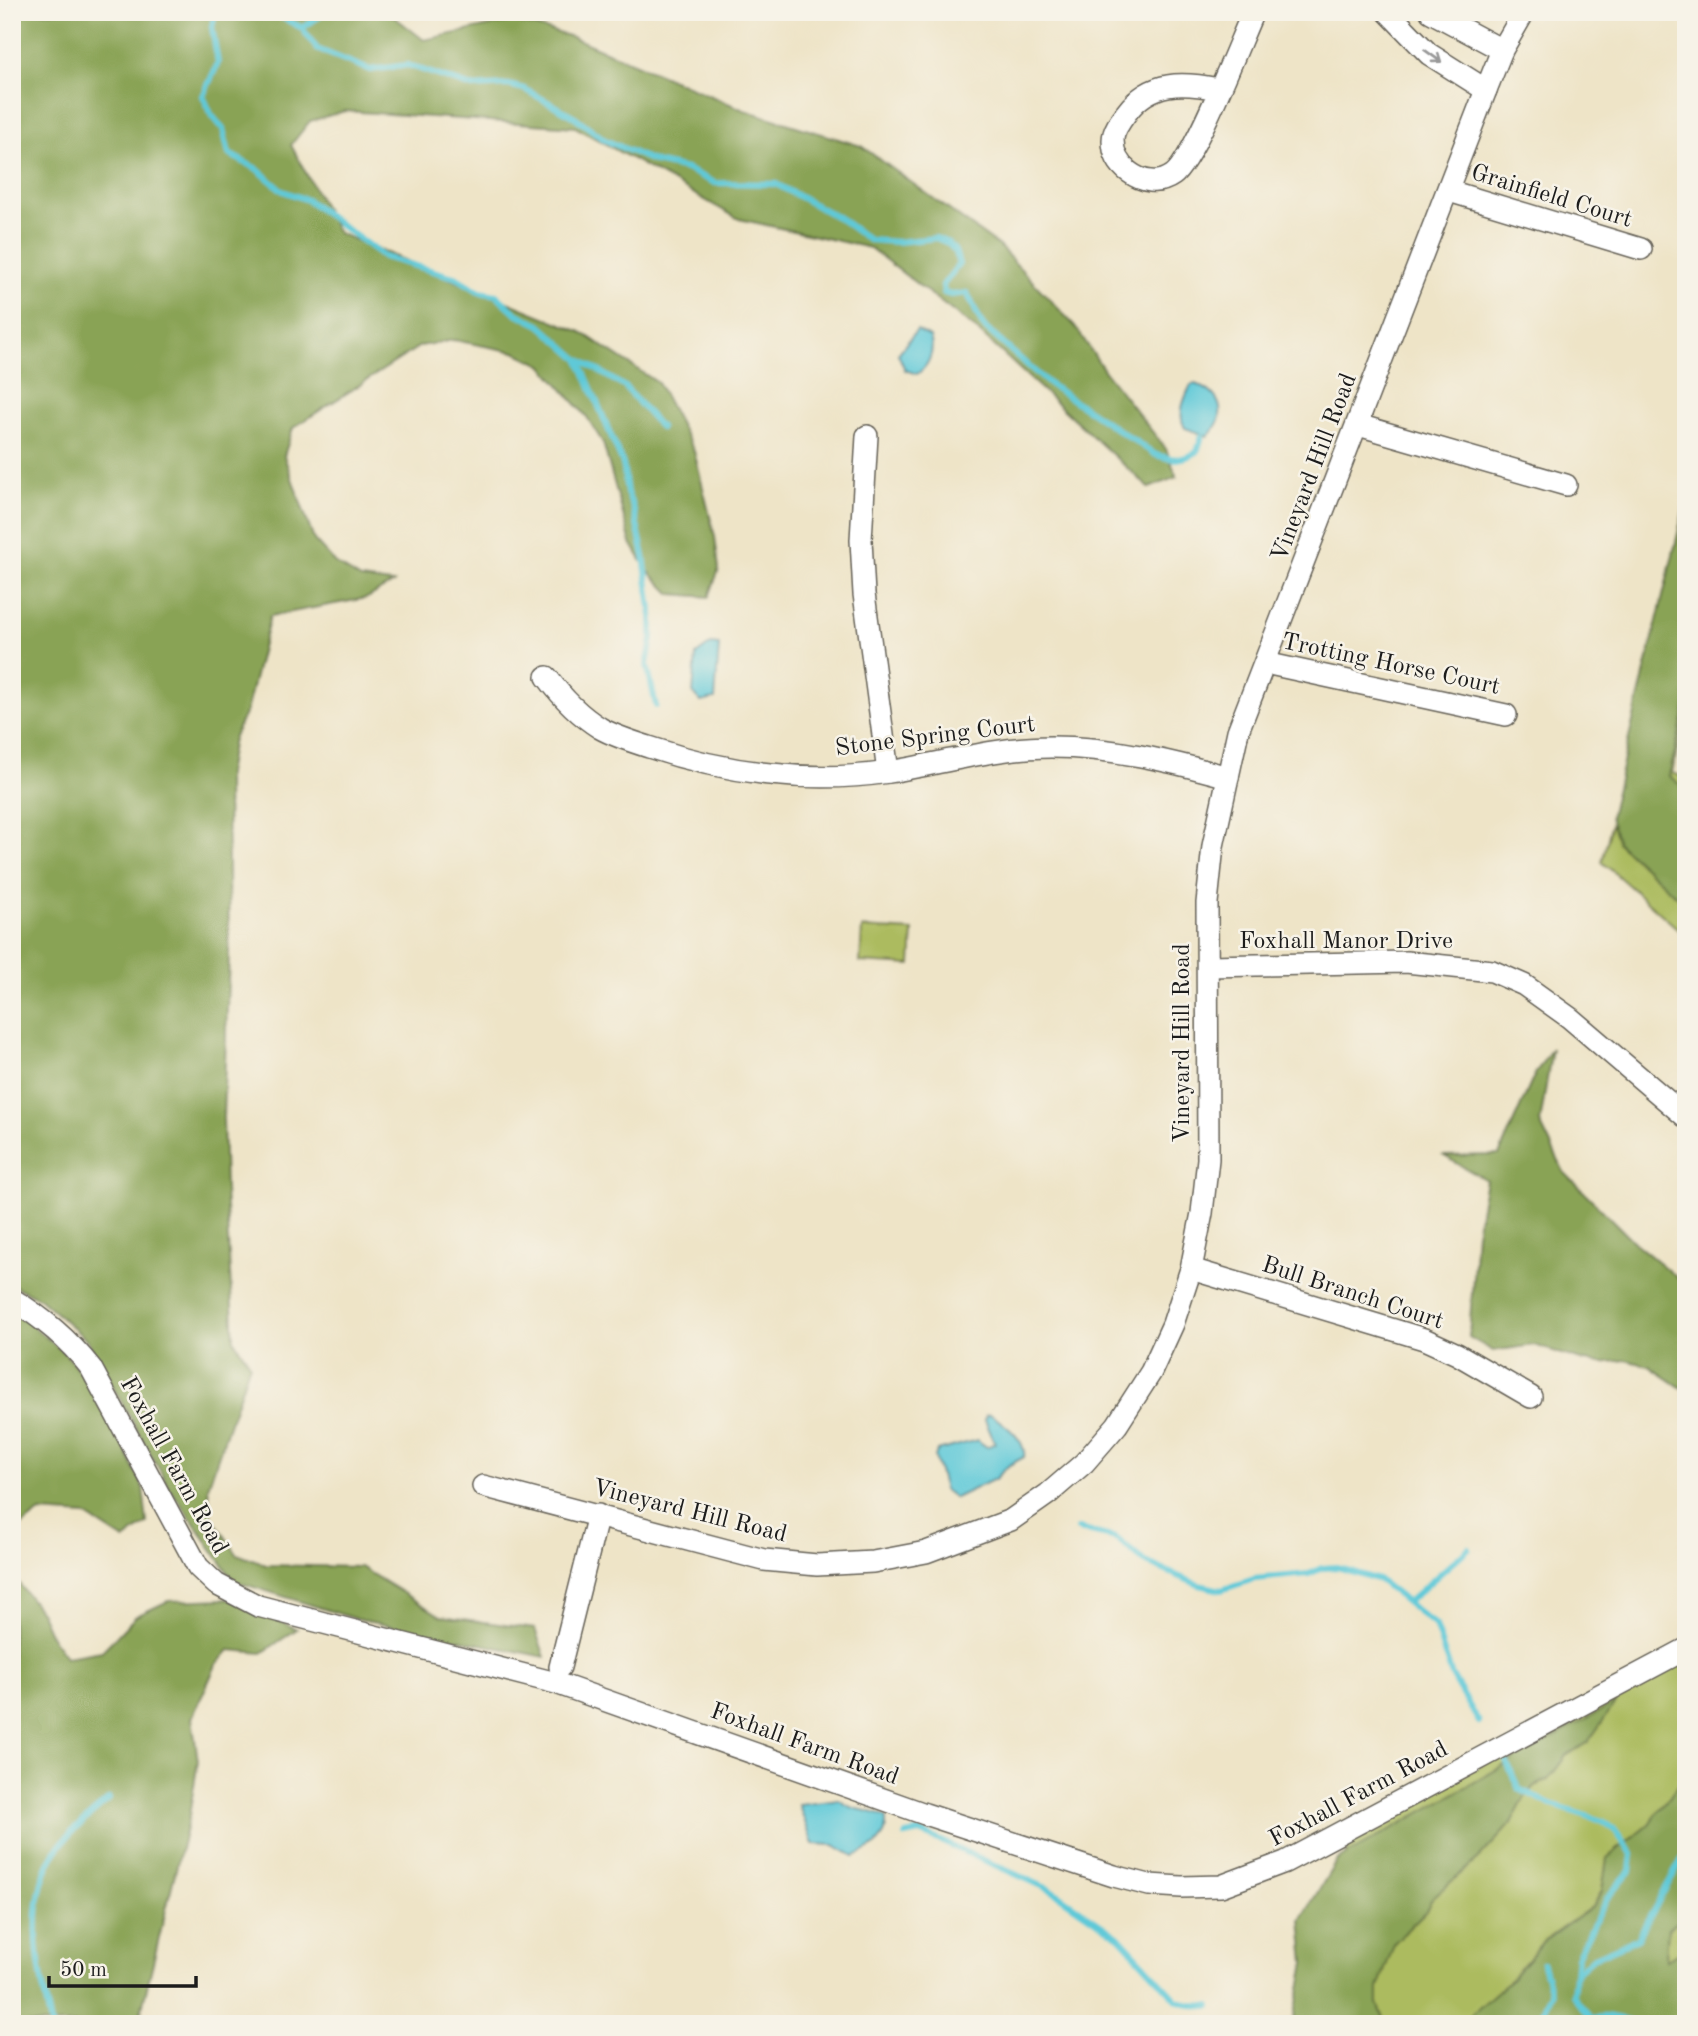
<svg xmlns="http://www.w3.org/2000/svg" width="1698" height="2036" viewBox="0 0 1698 2036" font-family="'Old Standard TT',serif">
	<style>
		.green { fill: #acbb5e; stroke: #646c3d; stroke-width: 2 }
		.forest { fill: #89a355; stroke: #526038; stroke-width: 2 }
		.water { fill: #5ec9d8; stroke: #3d727a; stroke-width: 2 }
		.lines { fill: none; stroke-linecap: round; stroke-linejoin: round }
		.stream { stroke: #5ec9d8; stroke-width: 6 }
		.minor-casing { stroke: #666258; stroke-width: 24 }
		.minor { stroke: #fff; stroke-width: 21 }
		.oneway { stroke: #999 }
		.labels { text-anchor: middle; stroke-width: 5; stroke-linejoin: round; paint-order: stroke }
		.street-label { font-size: 24px; fill: #1c1c1c; stroke: #f7f3e8 }
	</style>
	<rect width="100%" height="100%" fill="#f7f3e8"/>
	<filter id="ink" filterUnits="userSpaceOnUse"><feTurbulence type="fractalNoise" baseFrequency=".0143" numOctaves="2"/><feDisplacementMap in="SourceGraphic" scale="14" xChannelSelector="R" yChannelSelector="G"/><feConvolveMatrix kernelMatrix="1 2 1 2 8 2 1 2 1" color-interpolation-filters="sRGB"/></filter>
	<filter id="wash" filterUnits="userSpaceOnUse"><feTurbulence type="fractalNoise" baseFrequency=".00686" numOctaves="4" result="noise"/><feDisplacementMap in="SourceGraphic" scale="28" xChannelSelector="R" yChannelSelector="G"/><feGaussianBlur stdDeviation="1.57" result="paint"/><feColorMatrix in="noise" values="0 0 0 0 0 0 0 0 0 0 0 0 0 0 0 0 0 1.4 0 .05"/><feComposite in="paint" operator="in"/></filter>
	<g filter="url(#wash)">
		<rect width="100%" height="100%" fill="#eee4c7"/>
		<g class="green">
			<polygon points="1686,525 1686,715 1672,773 1686,778 1686,936 1602,862"/>
			<polygon points="862,928 913,931 911,965 860,962"/>
			<polygon points="1686,1655 1686,2024 1305,2024 1351,1834"/>
		</g>
		<g class="forest">
			<polygon points="12,12 388,12 424,40 512,21 541,28 572,37 744,110 861,146 999,246 1075,326 1106,373 1166,449 1177,477 1149,488 977,330 870,248 739,219 575,127 345,111 310,121 291,145 338,233 581,332 658,383 694,451 715,537 719,569 709,597 671,594 647,570 631,543 603,443 587,417 542,365 515,352 454,340 420,346 293,428 284,456 314,540 335,563 361,579 393,583 367,598 270,616 246,712 233,738 227,775 229,955 223,1118 225,1189 234,1340 250,1364 208,1487 211,1516 237,1554 266,1565 360,1567 441,1616 535,1629 545,1657 356,1619 234,1581 169,1487 87,1340 39,1298 12,1285"/>
			<polygon points="1686,500 1686,705 1669,776 1686,789 1686,905 1618,843 1610,817"/>
			<polygon points="1552,1048 1540,1123 1564,1172 1635,1243 1686,1285 1686,1391 1649,1366 1626,1360 1601,1363 1584,1361 1534,1345 1493,1351 1469,1337 1476,1233 1486,1180 1444,1156 1499,1155 1535,1074"/>
			<polygon points="12,1309 67,1355 104,1405 143,1487 147,1523 124,1540 85,1515 40,1512 12,1533"/>
			<polygon points="12,1574 41,1613 52,1638 66,1657 102,1651 136,1616 168,1601 228,1599 297,1629 262,1653 229,1650 216,1665 192,1718 198,1761 189,1816 138,2024 12,2024"/>
			<polygon points="1616,1702 1588,1742 1566,1756 1548,1780 1534,1786 1525,1797 1511,1824 1480,1857 1432,1898 1426,1911 1395,1942 1378,1988 1378,2003 1386,2024 1293,2024 1305,1963 1301,1920 1337,1860"/>
			<polygon points="1686,1775 1686,1914 1668,1929 1666,1960 1686,1950 1686,2024 1467,2024 1472,2014 1510,1980 1544,1941 1593,1906 1602,1891 1607,1858 1648,1825"/>
		</g>
		<g class="water">
			<path d="M 917,330 L 930,337 C 935,351 929,366 917,374 L 905,370 L 898,354 Z"/>
			<path d="M 1195,384 C 1222,394 1229,415 1208,436 L 1185,428 C 1177,414 1184,399 1191,385 Z"/>
			<polygon points="711,644 719,645 715,699 701,702 693,693 696,655"/>
			<path d="M 990,1414 C 1003,1423 1027,1440 1024,1457 L 1009,1465 L 995,1479 L 955,1498 L 944,1490 L 935,1457 L 937,1451 L 977,1440 L 987,1447 L 995,1443 L 985,1420 L 986,1415 Z"/>
			<path d="M 839,1800 C 858,1814 867,1807 886,1818 C 888,1841 874,1848 854,1856 L 834,1845 L 813,1844 L 799,1805 Z"/>
		</g>
		<g class="lines">
			<g class="stream">
				<polyline points="215,12 212,27 218,63 203,96 211,114 223,129 229,154 257,169 283,191 307,200 384,257 457,278 480,292 496,295 516,313 540,325 576,357 625,387 661,428"/>
				<path d="M 272,12 L 302,28 L 317,49 L 370,70 L 408,65 L 472,87 L 508,85 L 524,89 L 575,117 L 605,140 L 655,162 L 686,169 L 715,183 L 776,184 L 839,218 L 869,240 L 897,242 L 936,238 L 948,243 L 955,251 L 959,264 L 943,285 L 944,293 L 951,295 L 967,293 L 983,326 L 1049,384 L 1156,455 C 1173,460 1182,461 1197,452 L 1202,436"/>
				<polyline points="302,28 326,12"/>
				<polyline points="580,362 623,464 627,493 633,507 644,556 652,617 652,639 647,665 656,706"/>
				<polyline points="1078,1529 1116,1538 1145,1562 1199,1585 1221,1590 1254,1579 1309,1574 1322,1568 1337,1567 1379,1580 1435,1625 1452,1676 1479,1722"/>
				<polyline points="1408,1602 1469,1548"/>
				<polyline points="1506,1761 1519,1789 1555,1806 1603,1821 1614,1829 1632,1854 1630,1871 1607,1898 1577,1957 1573,1995 1588,2014 1589,2024"/>
				<polyline points="906,1835 920,1832 1051,1890 1118,1936 1177,2000 1190,2005 1210,2006"/>
				<polyline points="1576,1973 1594,1957 1638,1938 1686,1852"/>
				<polyline points="1590,2018 1605,2017 1642,2024"/>
				<path d="M 51,2024 C 38,1967 22,1892 62,1843 C 76,1826 93,1813 109,1799"/>
				<polyline points="1538,2024 1551,1993 1543,1964"/>
			</g>
		</g>
	</g>
	<g filter="url(#ink)">
		<g class="lines">
			<g class="minor-casing">
				<g id="minor">
					<polyline points="1388,12 1429,54 1486,90"/>
					<polyline points="1431,12 1502,50"/>
					<path d="M 1218,89 C 1183,82 1151,80 1127,112 C 1121,120 1113,130 1113,140 C 1113,154 1118,164 1129,172 C 1142,182 1159,185 1173,175 C 1194,160 1239,43 1253,12"/>
					<polyline points="1449,191 1641,249"/>
					<polyline points="1358,425 1566,485"/>
					<polyline points="867,436 861,540 864,594 888,772"/>
					<polyline points="1265,663 1506,715"/>
					<path d="M 547,677 C 561,696 579,715 600,728 C 614,736 633,742 649,747 C 725,773 809,784 889,772 C 943,763 996,747 1051,747 C 1112,747 1170,761 1228,777"/>
					<polyline points="1209,966 1406,962 1492,971 1524,985 1570,1018 1686,1117"/>
					<polyline points="1191,1269 1424,1339 1457,1354 1531,1397"/>
					<path d="M 12,1299 C 44,1319 68,1339 91,1368 L 198,1567 L 216,1584 L 258,1606 L 556,1683 L 925,1814 L 1114,1876 L 1149,1885 L 1181,1887 L 1221,1886 L 1285,1862 L 1686,1649"/>
					<polyline points="483,1486 764,1560 817,1565 873,1562 926,1552 1011,1520 1048,1494 1084,1463 1117,1425 1151,1372 1173,1324 1191,1269 1202,1213 1208,1159 1207,903 1213,846 1238,731 1486,90 1502,50 1524,12"/>
					<polyline points="560,1667 598,1515"/>
				</g>
			</g>
			<use href="#minor" class="minor"/>
		</g>
		<defs><path id="oneway-shaft" d="M-6 0H5M1.5-3L5.5 0L1.5 3" fill="none" stroke-width="1.6" stroke-linecap="round" stroke-linejoin="round" transform="scale(1.75)"/></defs>
		<use class="oneway" href="#oneway-shaft" transform="translate(1433 56) rotate(36)"/>
	</g>
	<g class="labels">
		<g class="street-label">
			<text transform="translate(1552 195) rotate(17)" y="8">Grainfield Court</text>
			<text transform="translate(1313 467) rotate(-69)" y="8">Vineyard Hill Road</text>
			<text transform="translate(1391 663) rotate(12)" y="8">Trotting Horse Court</text>
			<text transform="translate(935 735) rotate(-7)" y="8">Stone Spring Court</text>
			<text x="1346" y="948">Foxhall Manor Drive</text>
			<text transform="translate(1181 1043) rotate(-90)" y="8">Vineyard Hill Road</text>
			<text transform="translate(1353 1292) rotate(18)" y="8">Bull Branch Court</text>
			<text transform="translate(175 1465) rotate(61)" y="8">Foxhall Farm Road</text>
			<text transform="translate(690 1510) rotate(14)" y="8">Vineyard Hill Road</text>
			<text transform="translate(805 1743) rotate(20)" y="8">Foxhall Farm Road</text>
			<text transform="translate(1358 1793) rotate(-28)" y="8">Foxhall Farm Road</text>
		</g>
	</g>
	<rect width="1698" height="2036" fill="none" stroke="#f7f3e8" stroke-width="42"/>
	<path d="M49 1976v10h147v-10" fill="none" stroke="#1c1c1c" stroke-width="3.5"/>
	<text x="60" y="1976" font-size="21" fill="#1c1c1c" stroke="#f7f3e8" stroke-width="5" paint-order="stroke">50 m</text>
</svg>
